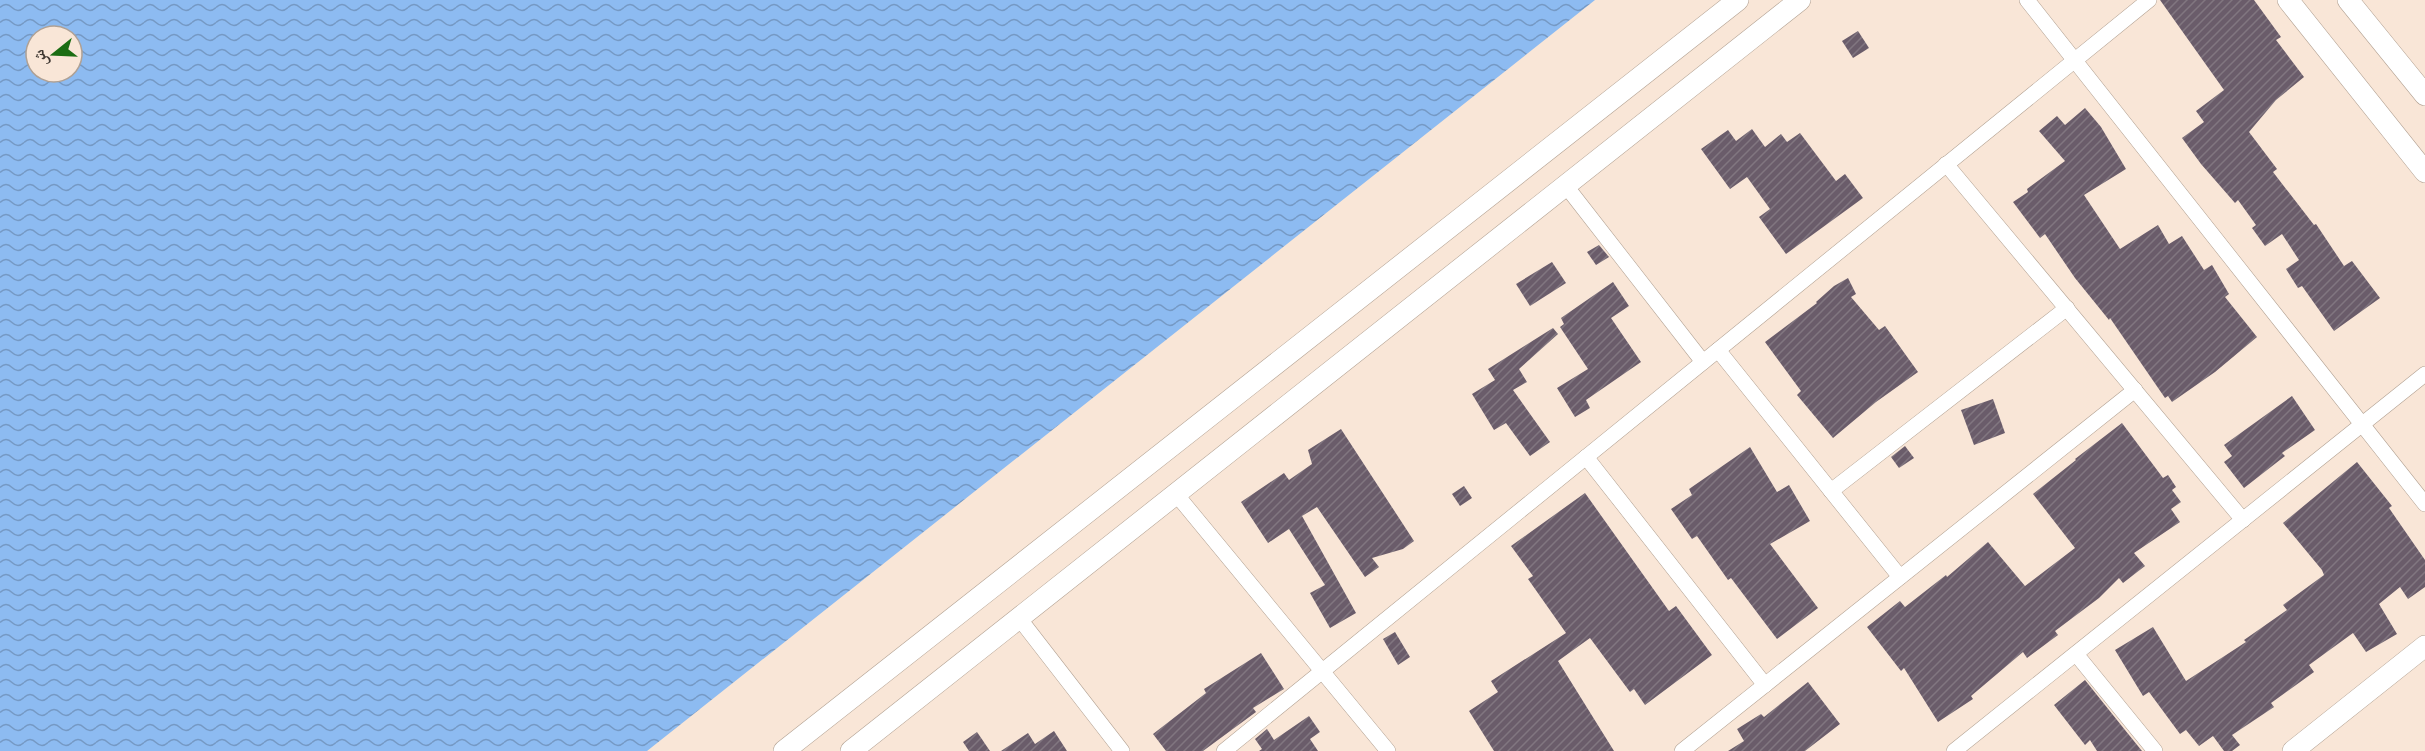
<svg xmlns="http://www.w3.org/2000/svg" width="2425" height="751" viewBox="0 0 2425 751" font-family="Spectral,'Noto Naskh Arabic',serif">
	<style>
		.water { fill: url(#water-waves); fill-rule: evenodd }
		.building { fill: url(#building-hatch) }
		.lines { fill: none; stroke-linecap: round; stroke-linejoin: round }
		.street-casing { stroke: #b2a192; stroke-width: 16 }
		.secondary-casing { stroke: #b2a192; stroke-width: 22 }
		.street { stroke: #fff; stroke-width: 15 }
		.secondary { stroke: #fff; stroke-width: 21 }
	</style>
	<defs>
		<pattern id="water-waves" width="16" height="10" patternUnits="userSpaceOnUse" patternTransform="scale(1.5)"><rect width="16" height="10" fill="#8dbbf1"/><path d="M0 5q4-4 8 0t8 0" fill="none" stroke="#7599c4"/></pattern>
		<pattern id="building-hatch" width="6" height="6" patternUnits="userSpaceOnUse" patternTransform="scale(1.5)"><rect width="6" height="6" fill="#6a5c6a"/><path d="M-1 1l2-2M0 6l6-6M5 7l2-2" fill="none" stroke="#817680"/></pattern>
	</defs>
	<rect width="100%" height="100%" fill="#f9e6d7"/>
	<path class="water" d="M 0,0 L 1595,0 L 647,751 L 0,751 ZM 36,36 L 72,36 L 72,72 L 36,72 Z"/>
	<g class="building">
		<polygon points="2160,0 2254,0 2281,37 2276,40 2304,77 2276,100 2249,132 2277,169 2273,172 2314,225 2316,224 2344,266 2352,261 2380,298 2334,331 2302,286 2298,288 2286,269 2299,260 2282,234 2265,246 2252,228 2256,225 2238,200 2235,203 2201,164 2182,138 2204,122 2196,111 2224,90"/>
		<polygon points="1858,31 1869,48 1853,58 1842,41"/>
		<polygon points="2085,108 2101,127 2126,169 2084,195 2120,249 2158,225 2169,244 2182,236 2204,270 2212,265 2229,294 2225,297 2257,337 2215,372 2172,402 2168,396 2165,398 2110,318 2109,320 2075,278 2045,234 2040,238 2013,202 2028,192 2027,189 2065,161 2039,131 2057,116 2065,125"/>
		<polygon points="1752,129 1765,147 1781,134 1787,142 1800,133 1836,181 1845,174 1863,198 1786,254 1759,217 1770,209 1747,177 1730,189 1701,149 1728,130 1736,141"/>
		<polygon points="1599,245 1609,257 1596,265 1587,252"/>
		<polygon points="1552,262 1566,283 1530,306 1516,284"/>
		<polygon points="1848,278 1856,294 1851,297 1879,330 1885,326 1918,372 1876,402 1833,438 1797,395 1801,391 1765,342 1817,303 1816,302 1834,286"/>
		<polygon points="1613,282 1629,306 1611,318 1641,362 1586,400 1590,408 1575,417 1557,388 1588,369 1560,327 1564,324 1561,318"/>
		<polygon points="1553,328 1558,334 1519,369 1527,382 1513,390 1550,442 1530,456 1506,423 1494,430 1472,394 1495,380 1488,369"/>
		<polygon points="2292,396 2315,430 2282,453 2285,456 2244,488 2224,462 2232,456 2224,445"/>
		<polygon points="1993,399 2005,433 1974,445 1961,410"/>
		<polygon points="2122,423 2163,478 2168,475 2176,487 2172,490 2181,502 2171,509 2180,522 2134,553 2145,566 2123,583 2119,578 2099,598 2055,631 2058,635 2027,658 2023,652 1971,696 1973,699 1938,722 1904,668 1901,671 1867,627 1900,601 1905,607 1946,575 1947,577 1988,542 2025,586 2075,548 2033,494 2076,460 2075,459"/>
		<polygon points="1341,429 1414,541 1403,549 1372,558 1379,567 1365,577 1317,507 1302,516 1356,613 1330,628 1310,593 1325,585 1289,529 1268,543 1241,502 1284,473 1289,480 1312,464 1308,450"/>
		<polygon points="1905,446 1914,458 1899,468 1891,457"/>
		<polygon points="1750,447 1777,492 1789,485 1810,521 1770,544 1818,608 1777,639 1731,578 1728,580 1697,536 1692,539 1671,509 1692,495 1689,489"/>
		<polygon points="2357,462 2392,506 2389,508 2425,560 2425,587 2408,599 2400,587 2379,604 2397,634 2366,652 2353,633 2309,665 2314,672 2271,703 2274,707 2232,735 2240,745 2232,751 2224,751 2213,736 2199,746 2186,730 2180,734 2149,692 2143,696 2115,650 2153,627 2186,681 2246,642 2244,640 2287,610 2283,605 2324,575 2322,570 2283,523"/>
		<polygon points="1464,486 1472,498 1460,506 1452,494"/>
		<polygon points="1585,493 1669,611 1676,606 1712,655 1645,705 1634,689 1630,692 1590,638 1558,661 1614,751 1494,751 1469,711 1498,692 1491,681 1566,633 1528,579 1533,576 1511,546"/>
		<polygon points="1395,632 1410,657 1398,665 1383,639"/>
		<polygon points="1261,653 1284,689 1253,708 1256,712 1203,751 1166,751 1153,734 1206,693 1204,689"/>
		<polygon points="2085,680 2125,730 2142,751 2097,751 2090,740 2085,745 2054,705"/>
		<polygon points="1808,682 1840,724 1805,751 1728,751 1744,741 1737,729 1761,714 1764,717"/>
		<polygon points="1309,716 1320,732 1310,739 1318,751 1259,751 1262,749 1255,739 1267,729 1274,740"/>
		<polygon points="1054,731 1067,751 1001,751 1028,733 1035,744"/>
		<polygon points="977,732 990,751 969,751 963,742"/>
	</g>
	<g class="lines">
		<g class="street-casing">
			<g id="street">
				<polyline points="2027,0 2425,504"/>
				<polyline points="1946,164 2243,520"/>
				<polyline points="1566,186 1703,362"/>
				<polyline points="1718,350 1900,577"/>
				<polyline points="1586,457 1765,685"/>
				<polyline points="1831,491 2067,308"/>
				<polyline points="1176,494 1388,751"/>
				<polyline points="1019,618 1122,751"/>
				<polyline points="2076,654 2155,751"/>
				<polyline points="1224,751 2149,0"/>
				<polyline points="1682,751 2135,390"/>
				<polyline points="1954,751 2425,374"/>
			</g>
		</g>
		<g class="secondary-casing">
			<g id="secondary">
				<polyline points="2288,0 2425,172"/>
				<polyline points="2348,0 2425,95"/>
				<polyline points="784,751 1738,0"/>
				<polyline points="851,751 1800,0"/>
				<polyline points="2293,751 2425,646"/>
			</g>
		</g>
		<use href="#street" class="street"/>
		<use href="#secondary" class="secondary"/>
	</g>
	<g transform="translate(54 54) rotate(252)"><circle r="28" fill="#f9e6d7" stroke="#afa195" stroke-width="1.5"/>
	<path d="M0-4.5L10 22L0 15L-10 22Z" fill="#1b6d13"/>
	<text y="-9" font-size="16" font-weight="bold" text-anchor="middle" fill="#403933">ش</text>
	</g>
</svg>
